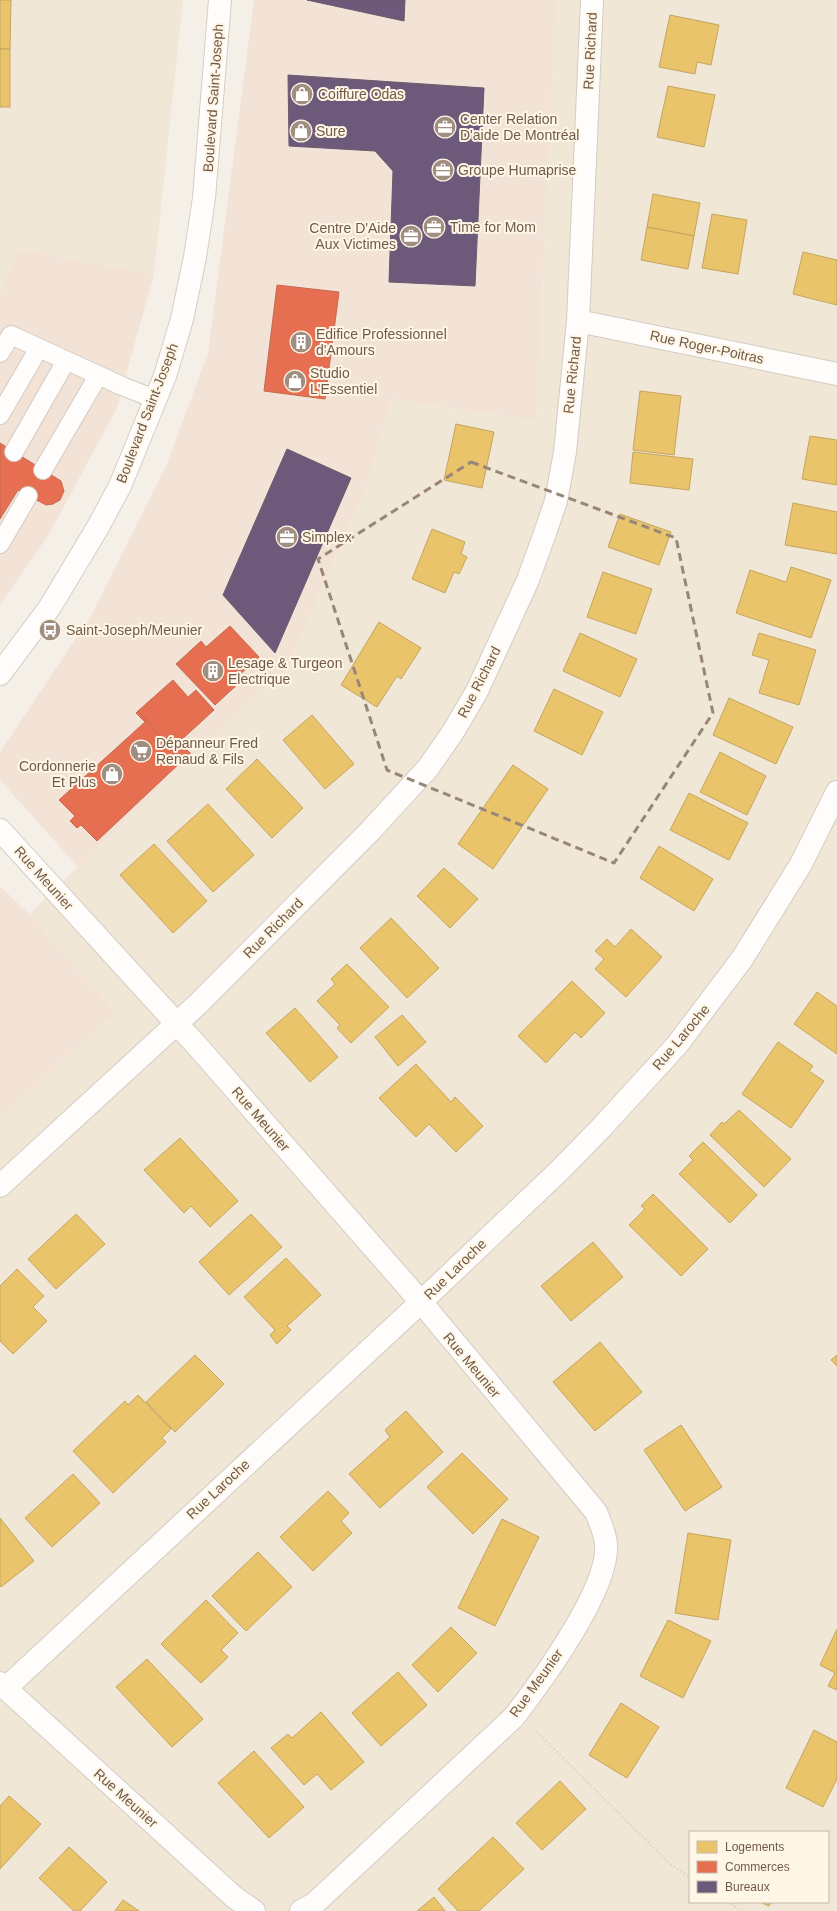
<svg xmlns="http://www.w3.org/2000/svg" width="837" height="1911" viewBox="0 0 837 1911" font-family="Helvetica,sans-serif">
	<style>
		.residential { fill: #f1e7d7; fill-rule: evenodd }
		.commercial { fill: #f3e3d7 }
		.homes { fill: #e9c46a; stroke: #c5a460 }
		.shops { fill: #e76f51; stroke: #c4694f }
		.offices { fill: #6d597a; stroke: #6e596b }
		.lines { fill: none; stroke-linecap: round; stroke-linejoin: round }
		.service-casing { stroke: #d4cbc2; stroke-width: 20 }
		.minor-casing { stroke: #d4cbc2; stroke-width: 24 }
		.secondary-casing { stroke: #d6cdc4; stroke-width: 24 }
		.path { stroke: #d7cfc9; stroke-width: 2.5; stroke-dasharray: 1 3; stroke-linecap: butt }
		.service { stroke: #fefdfb; stroke-width: 18 }
		.minor { stroke: #fefdfb; stroke-width: 22 }
		.secondary { stroke: #fefdfb; stroke-width: 22 }
		.marked { fill: none; stroke: #998678; stroke-width: 3; stroke-dasharray: 8 5; stroke-linejoin: round }
		.labels { text-anchor: middle; stroke-width: 4; stroke-linejoin: round; paint-order: stroke }
		.street-label { font-size: 14px; fill: #725a49; stroke: #fef6e7 }
		.poi-label { font-size: 14px; fill: #725a49; stroke: #fef6e7; text-anchor: start }
	</style>
	<rect width="100%" height="100%" fill="#f5f0e7"/>
	<g class="residential">
		<polygon points="0,0 183,0 154,274 18,249 0,295"/>
		<path d="M 556,0 L 837,0 L 837,1911 L 0,1911 L 0,1110 L 4,1115 L 116,1013 L 29,914 L 288,666 L 366,487 L 392,399 L 536,421 ZM 690,1832 L 828,1832 L 828,1902 L 690,1902 Z"/>
	</g>
	<g class="commercial">
		<polygon points="254,0 556,0 536,421 392,399 366,487 288,666 78,867 0,780 0,752 92,614 166,466 208,353"/>
		<polygon points="18,249 154,274 117,408 49,534 0,605 0,295"/>
		<polygon points="0,886 29,914 116,1013 4,1115 0,1110"/>
	</g>
	<g class="homes">
		<polygon points="0,0 11,0 10,49 0,49"/>
		<polygon points="670,15 719,25 711,65 697,62 695,74 659,67"/>
		<rect x="0" y="49" width="10" height="58"/>
		<polygon points="668,86 715,95 704,147 657,137"/>
		<polygon points="653,194 700,203 694,236 647,227"/>
		<polygon points="712,214 747,220 738,274 702,268"/>
		<polygon points="647,227 694,236 688,269 641,260"/>
		<polygon points="803,252 837,260 837,305 793,294"/>
		<polygon points="640,391 681,396 674,455 633,450"/>
		<polygon points="456,424 494,432 482,488 444,480"/>
		<polygon points="810,436 837,440 837,485 802,479"/>
		<polygon points="633,452 693,459 689,490 630,483"/>
		<polygon points="793,503 837,512 837,554 785,545"/>
		<polygon points="620,514 671,532 659,565 608,547"/>
		<polygon points="432,529 465,542 461,554 467,557 459,574 454,572 445,593 412,579"/>
		<polygon points="791,567 831,580 811,638 736,613 750,570 786,582"/>
		<polygon points="603,572 652,589 636,634 587,617"/>
		<polygon points="379,622 421,648 401,679 397,676 377,707 341,685"/>
		<polygon points="580,633 637,659 620,697 563,671"/>
		<polygon points="759,633 816,650 799,705 759,693 769,660 752,655"/>
		<polygon points="554,689 603,712 582,755 534,731"/>
		<polygon points="729,698 793,727 776,764 713,735"/>
		<polygon points="312,715 354,764 325,789 283,740"/>
		<polygon points="720,752 766,776 747,815 700,792"/>
		<polygon points="257,759 303,808 272,838 226,789"/>
		<polygon points="513,765 548,789 493,869 458,844"/>
		<polygon points="689,793 748,823 729,860 670,830"/>
		<polygon points="208,804 254,855 213,892 167,841"/>
		<polygon points="154,844 207,901 173,933 120,875"/>
		<polygon points="659,846 713,879 694,911 640,878"/>
		<polygon points="444,868 478,899 450,928 417,896"/>
		<polygon points="391,918 439,968 407,998 360,948"/>
		<polygon points="631,929 662,957 626,997 595,969 604,959 595,951 607,939 615,947"/>
		<polygon points="347,964 389,1007 351,1043 337,1028 340,1025 317,1001 335,984 331,979"/>
		<polygon points="572,981 605,1013 581,1038 575,1032 546,1063 518,1036"/>
		<polygon points="817,992 837,1006 837,1054 794,1024"/>
		<polygon points="295,1008 338,1057 310,1082 266,1033"/>
		<polygon points="402,1015 426,1042 398,1066 375,1037"/>
		<polygon points="778,1042 813,1066 809,1071 824,1081 791,1128 742,1094"/>
		<polygon points="416,1064 451,1102 455,1097 483,1126 456,1152 429,1124 416,1137 379,1098"/>
		<polygon points="739,1110 791,1159 764,1187 710,1135 722,1122 724,1124"/>
		<polygon points="180,1138 238,1201 210,1227 191,1206 184,1213 144,1170"/>
		<polygon points="703,1142 757,1195 730,1223 679,1174 693,1160 689,1156"/>
		<polygon points="653,1194 708,1249 681,1276 629,1225 645,1209 641,1206"/>
		<polygon points="76,1214 105,1244 56,1289 28,1259"/>
		<polygon points="251,1214 282,1247 229,1295 199,1262"/>
		<polygon points="593,1242 623,1277 571,1321 541,1286"/>
		<polygon points="286,1258 321,1295 287,1326 291,1330 277,1344 270,1335 275,1330 244,1297"/>
		<polygon points="17,1269 44,1296 33,1307 47,1321 13,1354 0,1341 0,1286"/>
		<polygon points="600,1342 642,1392 595,1431 553,1382"/>
		<polygon points="195,1355 224,1384 175,1432 146,1402"/>
		<polygon points="837,1355 837,1366 831,1360"/>
		<polygon points="138,1395 171,1429 162,1438 166,1442 113,1493 73,1451 125,1401 128,1405"/>
		<polygon points="406,1411 443,1452 380,1508 349,1474 390,1437 385,1430"/>
		<polygon points="681,1425 722,1487 685,1511 644,1450"/>
		<polygon points="462,1453 508,1499 473,1534 427,1487"/>
		<polygon points="73,1474 100,1503 52,1547 25,1518"/>
		<polygon points="328,1491 349,1513 341,1521 352,1533 313,1571 280,1537"/>
		<polygon points="0,1518 34,1561 1,1587 0,1585"/>
		<polygon points="502,1519 539,1537 495,1626 458,1608"/>
		<polygon points="688,1533 731,1540 718,1620 675,1613"/>
		<polygon points="258,1552 292,1587 246,1631 212,1596"/>
		<polygon points="206,1600 238,1633 221,1650 228,1657 201,1683 161,1644"/>
		<polygon points="668,1620 711,1641 683,1698 640,1676"/>
		<polygon points="451,1627 477,1653 438,1692 412,1665"/>
		<polygon points="837,1629 837,1690 828,1686 835,1673 820,1665"/>
		<polygon points="147,1659 203,1719 172,1747 116,1687"/>
		<polygon points="398,1672 427,1705 381,1746 352,1713"/>
		<polygon points="621,1703 659,1727 627,1778 589,1755"/>
		<polygon points="321,1712 364,1762 331,1790 317,1774 304,1785 271,1748 288,1734 292,1738"/>
		<polygon points="814,1730 837,1742 837,1779 823,1807 786,1788"/>
		<polygon points="254,1751 304,1807 269,1838 218,1783"/>
		<polygon points="560,1781 586,1809 542,1850 516,1823"/>
		<polygon points="9,1796 41,1824 0,1869 0,1806"/>
		<polygon points="493,1837 524,1869 479,1911 458,1911 438,1889"/>
		<polygon points="69,1847 107,1882 80,1911 74,1911 39,1878"/>
		<polygon points="434,1897 445,1911 417,1911"/>
		<polygon points="123,1900 139,1911 115,1911"/>
		<polygon points="760,1902 771,1902 769,1906"/>
	</g>
	<g class="shops">
		<polygon points="277,285 339,292 325,399 264,391"/>
		<polygon points="0,443 61,481 64,491 60,500 53,504 46,505 18,490 0,519"/>
		<polygon points="230,626 259,657 236,678 240,682 215,705 176,664 201,641 206,647"/>
		<polygon points="173,680 188,697 196,690 214,710 179,742 191,754 182,761 138,711"/>
		<polygon points="138,711 182,761 97,841 81,825 77,828 70,821 75,816 59,800 145,722 136,713"/>
	</g>
	<g class="offices">
		<polygon points="307,0 405,0 404,21"/>
		<polygon points="288,75 484,88 475,286 389,282 393,171 375,151 289,146"/>
		<polygon points="287,449 351,478 275,653 223,595"/>
	</g>
	<g class="lines">
		<g class="service-casing">
			<g id="service">
				<polyline points="0,353 11,335 122,386 155,399"/>
				<polyline points="0,415 39,348"/>
				<polyline points="14,452 66,361"/>
				<polyline points="43,470 98,376"/>
				<polyline points="0,544 28,496"/>
			</g>
		</g>
		<g class="minor-casing">
			<g id="minor">
				<polyline points="578,321 837,374"/>
				<path d="M 0,830 L 199,1048 L 421,1302 L 596,1512 C 600,1522 605,1533 606,1544 C 610,1588 541,1682 514,1717 L 314,1904 L 301,1911"/>
				<polyline points="0,1186 199,1003 371,830 428,768 453,732 477,691 528,580 545,533 556,501 565,452 578,321 592,0"/>
				<polyline points="0,1683 234,1897 254,1911"/>
				<polyline points="6,1688 421,1302 560,1170 602,1127 677,1045 742,959 801,864 837,792"/>
			</g>
		</g>
		<g class="secondary-casing">
			<polyline id="secondary" points="0,674 50,607 98,527 120,486 165,376 182,319 195,257 204,198 220,0"/>
		</g>
		<g class="path">
			<polyline points="537,1732 672,1866 690,1878"/>
			<polyline points="728,1902 742,1911"/>
		</g>
		<use href="#service" class="service"/>
		<use href="#minor" class="minor"/>
		<use href="#secondary" class="secondary"/>
	</g>
	<path class="marked" d="M 471,462 L 676,538 L 713,713 L 614,863 L 387,770 L 318,559 Z"/>
	<defs>
		<g id="shop-disc" transform="scale(1.15)"><circle r="9.5" fill="#a08e80" stroke="#fef6e7"/><path d="M-5-2.5h2.3a2.7 3.5 0 0 1 5.4 0H5L5.5 6h-11ZM-1.5-2.5h3a1.5 2.3 0 0 0-3 0Z" fill="#fff"/></g>
		<g id="office-disc" transform="scale(1.15)"><circle r="9.5" fill="#a08e80" stroke="#fef6e7"/><path d="M-6-3h4V-5.5h4V-3h4V5H-6ZM-1-4.5V-3h2v-1.5ZM-6 0V1H6V0Z" fill="#fff"/></g>
		<g id="building-disc" transform="scale(1.15)"><circle r="9.5" fill="#a08e80" stroke="#fef6e7"/><path d="M-4-6H4V6H1V3H-1V6H-4ZM-2.5-4.3h1.7v1.8h-1.7ZM.8-4.3h1.7v1.8H.8ZM-2.5-1h1.7V.8h-1.7ZM.8-1h1.7V.8H.8Z" fill="#fff"/></g>
		<g id="bus-disc" transform="scale(1.15)"><circle r="9.5" fill="#a08e80" stroke="#fef6e7"/><path d="M-5-6H5V4H4V6H2V4H-2V6H-4V4H-5ZM-3.5-4V0h7V-4ZM-3.5 1.2v1.5H-2V1.2ZM2 1.2v1.5H3.5V1.2Z" fill="#fff"/></g>
		<g id="supermarket-disc" transform="scale(1.15)"><circle r="9.5" fill="#a08e80" stroke="#fef6e7"/><path d="M-6-5.5h2.5l.6 2H6L4.5 2H-2.5L-4.4-4H-6ZM-1.5 3.2a1.3 1.3 0 1 0 .1 0ZM3 3.2a1.3 1.3 0 1 0 .1 0Z" fill="#fff"/></g>
	</defs>
	<g fill-rule="evenodd">
		<use href="#shop-disc" x="302" y="94"/>
		<use href="#office-disc" x="445" y="127"/>
		<use href="#shop-disc" x="301" y="131"/>
		<use href="#office-disc" x="443" y="170"/>
		<use href="#office-disc" x="434" y="227"/>
		<use href="#office-disc" x="411" y="236"/>
		<use href="#building-disc" x="301" y="342"/>
		<use href="#shop-disc" x="295" y="381"/>
		<use href="#office-disc" x="287" y="537"/>
		<use href="#bus-disc" x="50" y="630"/>
		<use href="#building-disc" x="213" y="671"/>
		<use href="#supermarket-disc" x="141" y="751"/>
		<use href="#shop-disc" x="112" y="774"/>
	</g>
	<g class="labels">
		<g class="street-label">
			<text transform="translate(590 51) rotate(-87)" y="5">Rue Richard</text>
			<text transform="translate(213 98) rotate(-86)" y="5">Boulevard Saint-Joseph</text>
			<text transform="translate(707 347) rotate(12)" y="5">Rue Roger-Poitras</text>
			<text transform="translate(572 375) rotate(-84)" y="5">Rue Richard</text>
			<text transform="translate(147 413) rotate(-69)" y="5">Boulevard Saint-Joseph</text>
			<text transform="translate(479 682) rotate(-63)" y="5">Rue Richard</text>
			<text transform="translate(44 878) rotate(48)" y="5">Rue Meunier</text>
			<text transform="translate(273 928) rotate(-45)" y="5">Rue Richard</text>
			<text transform="translate(681 1037) rotate(-50)" y="5">Rue Laroche</text>
			<text transform="translate(261 1119) rotate(49)" y="5">Rue Meunier</text>
			<text transform="translate(455 1269) rotate(-44)" y="5">Rue Laroche</text>
			<text transform="translate(472 1365) rotate(50)" y="5">Rue Meunier</text>
			<text transform="translate(218 1489) rotate(-43)" y="5">Rue Laroche</text>
			<text transform="translate(536 1683) rotate(-54)" y="5">Rue Meunier</text>
			<text transform="translate(126 1798) rotate(42)" y="5">Rue Meunier</text>
		</g>
		<g class="poi-label">
			<text x="318" y="99">Coiffure Odas</text>
			<text x="460" y="124">Center Relation<tspan x="460" dy="16">D'aide De Montréal</tspan></text>
			<text x="316" y="136">Sure</text>
			<text x="458" y="175">Groupe Humaprise</text>
			<text x="450" y="232">Time for Mom</text>
			<text x="396" y="233" text-anchor="end">Centre D'Aide<tspan x="396" dy="16">Aux Victimes</tspan></text>
			<text x="316" y="339">Edifice Professionnel<tspan x="316" dy="16">d'Amours</tspan></text>
			<text x="310" y="378">Studio<tspan x="310" dy="16">L'Essentiel</tspan></text>
			<text x="302" y="542">Simplex</text>
			<text x="66" y="635">Saint-Joseph/Meunier</text>
			<text x="228" y="668">Lesage &amp; Turgeon<tspan x="228" dy="16">Electrique</tspan></text>
			<text x="156" y="748">Dépanneur Fred<tspan x="156" dy="16">Renaud &amp; Fils</tspan></text>
			<text x="96" y="771" text-anchor="end">Cordonnerie<tspan x="96" dy="16">Et Plus</tspan></text>
		</g>
	</g>
	<rect x="689" y="1831" width="140" height="72" fill="#fef6e7" stroke="#c6b8a8"/>
	<rect x="697" y="1841" width="20" height="12" fill="#e9c46a" stroke="#c6b8a8"/>
	<text x="725" y="1851" font-size="12" fill="#725a49">Logements</text>
	<rect x="697" y="1861" width="20" height="12" fill="#e76f51" stroke="#c6b8a8"/>
	<text x="725" y="1871" font-size="12" fill="#725a49">Commerces</text>
	<rect x="697" y="1881" width="20" height="12" fill="#6d597a" stroke="#c6b8a8"/>
	<text x="725" y="1891" font-size="12" fill="#725a49">Bureaux</text>
</svg>
